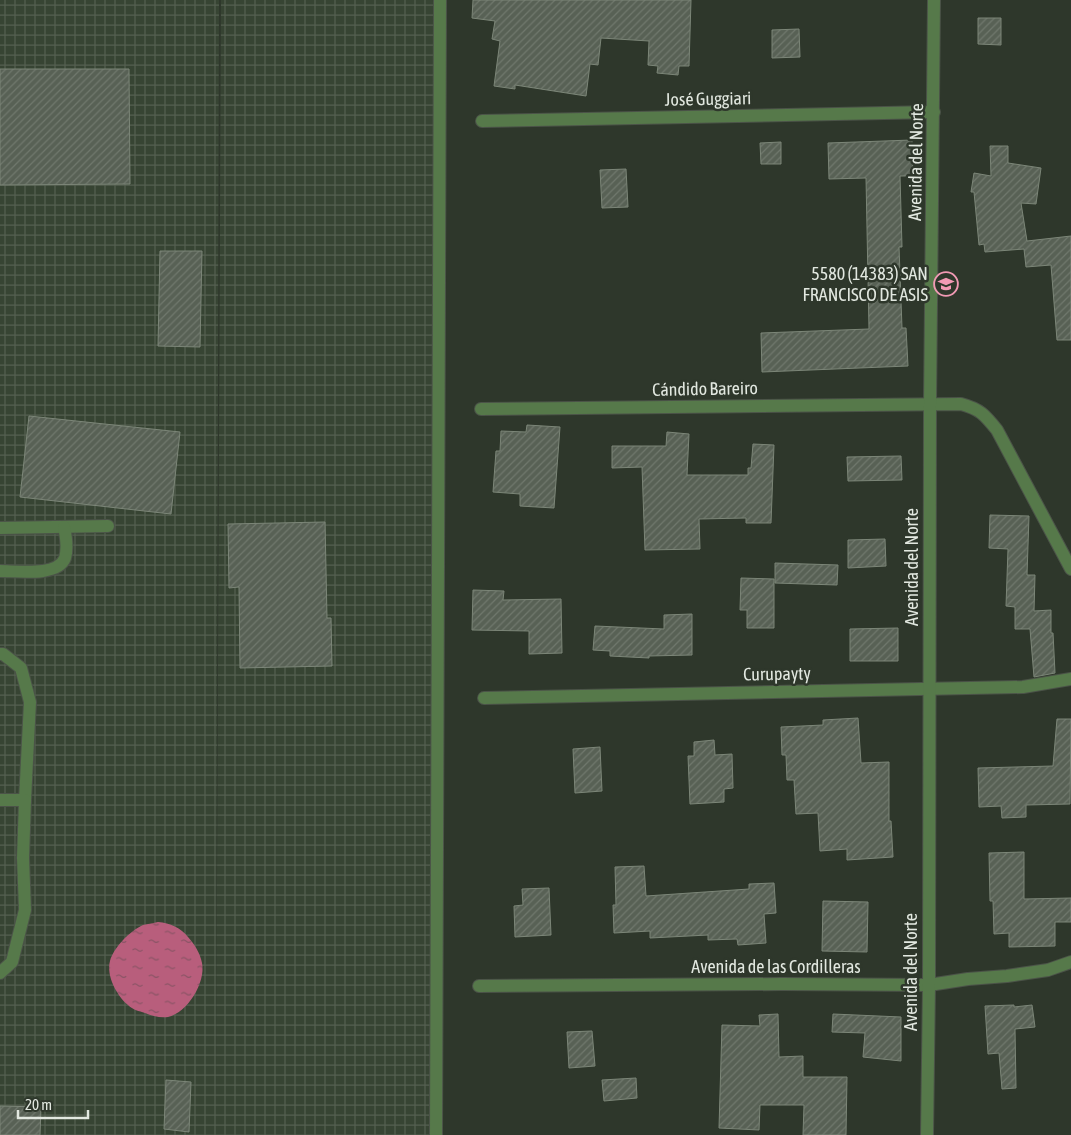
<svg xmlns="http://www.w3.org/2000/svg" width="1071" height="1135" viewBox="0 0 1071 1135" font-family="'Asap Condensed',sans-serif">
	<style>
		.industrial { fill: url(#industrial-grid) }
		.water { fill: url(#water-ripples) }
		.building { fill: url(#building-hatch); stroke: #7c8678 }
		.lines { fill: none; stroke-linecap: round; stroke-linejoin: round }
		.minor-casing { stroke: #4b5348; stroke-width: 14 }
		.minor { stroke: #56794a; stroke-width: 12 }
		.labels { text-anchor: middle; stroke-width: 5; stroke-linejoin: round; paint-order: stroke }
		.street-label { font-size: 18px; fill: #e2e8e0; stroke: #2e372b }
		.poi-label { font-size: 18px; fill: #e2e8e0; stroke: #2e372b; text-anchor: end }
	</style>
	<defs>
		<pattern id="industrial-grid" width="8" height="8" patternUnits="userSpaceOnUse" patternTransform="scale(1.25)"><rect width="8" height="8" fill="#374433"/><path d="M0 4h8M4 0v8" fill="none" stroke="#545f50"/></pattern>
		<pattern id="water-ripples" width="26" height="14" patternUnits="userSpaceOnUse" patternTransform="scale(1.25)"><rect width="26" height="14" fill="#b85e7c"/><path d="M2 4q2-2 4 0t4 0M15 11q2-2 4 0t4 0" fill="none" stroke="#8a5465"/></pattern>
		<pattern id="building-hatch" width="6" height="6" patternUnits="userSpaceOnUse" patternTransform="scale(1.25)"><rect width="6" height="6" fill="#586155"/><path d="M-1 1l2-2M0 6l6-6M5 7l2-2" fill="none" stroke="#70786d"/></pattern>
	</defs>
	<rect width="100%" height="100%" fill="#2e372b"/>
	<polygon class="industrial" points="0,0 219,0 216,1110 221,0 440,0 442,1135 0,1135"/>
	<path class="water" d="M 158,922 C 170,923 181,928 188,937 C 195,945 200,953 202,963 C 206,983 187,1013 168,1017 C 160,1018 152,1016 145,1013 C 139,1011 133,1010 128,1005 C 117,996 106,976 110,961 C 114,947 130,931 143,925 C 148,924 154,923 158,922 Z"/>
	<g class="building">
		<polygon points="473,0 691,0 689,66 679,66 678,75 657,73 658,66 648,65 649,41 601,38 598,65 590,64 586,96 515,85 515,89 494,86 500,41 492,39 495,21 472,18"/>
		<polygon points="978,18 1001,18 1001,45 978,44"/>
		<polygon points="799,29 800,57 772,58 772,30"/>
		<polygon points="0,69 129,69 130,184 0,185"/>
		<polygon points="912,140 913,176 900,176 902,247 899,247 902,328 906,328 908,366 762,372 761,333 869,329 866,178 829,179 828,143"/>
		<polygon points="781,142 781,164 761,164 760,143"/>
		<polygon points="990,146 1008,146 1008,163 1041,168 1036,204 1021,203 1027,241 1071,236 1071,340 1057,340 1051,265 1026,267 1024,249 985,252 984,244 979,245 974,192 971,192 974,173 991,176"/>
		<polygon points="626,169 628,207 602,208 600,170"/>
		<polygon points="160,251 202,251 200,347 158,346"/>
		<polygon points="29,416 180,432 171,514 20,497"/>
		<polygon points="527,425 560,427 554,508 520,506 520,494 493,492 496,451 500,451 501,431 526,432"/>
		<polygon points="667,432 689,434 687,475 748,475 748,468 751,468 753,444 774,445 771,523 746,523 746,518 699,519 700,549 645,550 642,467 612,468 612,446 666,446"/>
		<polygon points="901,456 902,480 848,481 847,457"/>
		<polygon points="990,515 1029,516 1027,575 1035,575 1034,611 1051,610 1051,633 1053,633 1055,673 1034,677 1030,629 1015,629 1015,607 1006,606 1008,549 989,548"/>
		<polygon points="325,522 327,618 331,618 332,666 240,668 239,587 229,588 228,524"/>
		<polygon points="885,539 886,566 848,568 848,540"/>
		<polygon points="775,563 838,565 837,585 775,583"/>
		<polygon points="741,578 774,579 774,628 747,628 747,610 740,610"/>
		<polygon points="473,590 504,591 503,600 561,599 562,653 529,654 529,631 472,630"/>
		<polygon points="692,614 692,655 649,656 649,658 610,656 610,651 593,650 595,626 664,629 664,615"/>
		<polygon points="898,628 898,661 850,661 850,629"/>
		<polygon points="858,718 861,763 889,762 889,821 891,821 893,857 847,860 847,849 820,851 818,813 796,814 794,780 787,780 786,755 782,755 781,727 823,725 823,720"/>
		<polygon points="1057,719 1071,719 1070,804 1026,805 1026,817 1002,818 1001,806 979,807 978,768 1053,766"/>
		<polygon points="714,740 715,755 732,754 733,788 724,789 724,802 690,804 688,756 694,756 694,742"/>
		<polygon points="600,747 602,791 575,793 573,749"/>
		<polygon points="1024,852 1024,899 1071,898 1071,922 1055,922 1055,946 1009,947 1009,933 994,934 993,901 990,901 989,853"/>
		<polygon points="644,866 646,896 749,889 749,884 774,883 776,913 764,914 766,943 738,945 737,939 708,940 708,935 650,938 650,931 614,933 613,905 616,905 615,867"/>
		<polygon points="549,888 551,935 515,937 514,906 523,905 522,889"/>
		<polygon points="823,901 868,902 867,952 822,951"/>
		<polygon points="1014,1005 1014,1007 1032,1005 1035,1027 1015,1029 1016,1088 1002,1089 999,1053 988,1054 985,1006"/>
		<polygon points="778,1014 779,1057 803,1056 803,1077 847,1077 846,1135 803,1135 804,1105 760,1105 759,1130 719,1128 722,1025 760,1026 759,1015"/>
		<polygon points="833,1014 901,1017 901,1061 863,1057 865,1033 832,1032"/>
		<polygon points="592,1031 595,1066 569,1068 567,1032"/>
		<polygon points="636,1078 637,1098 604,1101 602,1080"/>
		<polygon points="166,1080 191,1082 189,1132 164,1129"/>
		<polygon points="0,1106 41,1107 40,1135 0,1135"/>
	</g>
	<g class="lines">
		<g class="minor-casing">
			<g id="minor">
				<polyline points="482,121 934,112"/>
				<path d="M 481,409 L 961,404 C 980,409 985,415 997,430 L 1071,569"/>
				<polyline points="0,528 108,526"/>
				<path d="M 0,571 C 17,571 58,577 65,558 C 68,548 66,536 64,527"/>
				<polyline points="0,654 3,654 21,668 30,702 25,800"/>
				<polyline points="484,698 1023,687 1071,679"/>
				<polyline points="0,800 25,800 23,858 25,910 12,962 0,973"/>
				<polyline points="479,986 782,984 929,985 968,979 1007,976 1048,970 1071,962"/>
				<polyline points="436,1135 440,0"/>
				<polyline points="927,1135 929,985 930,404 934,0"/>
			</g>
		</g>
		<use href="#minor" class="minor"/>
	</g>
	<defs>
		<g id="school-ring" transform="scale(1.25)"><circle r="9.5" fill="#2e372b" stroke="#f19ab4" stroke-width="1.5"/><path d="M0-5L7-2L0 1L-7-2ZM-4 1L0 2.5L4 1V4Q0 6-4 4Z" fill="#f19ab4"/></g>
	</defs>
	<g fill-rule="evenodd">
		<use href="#school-ring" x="946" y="284"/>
	</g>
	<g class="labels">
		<g class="street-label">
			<text transform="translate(708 99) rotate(-1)" y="6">José Guggiari</text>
			<text transform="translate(916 162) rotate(-89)" y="6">Avenida del Norte</text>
			<text transform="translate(705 389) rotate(-1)" y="6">Cándido Bareiro</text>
			<text transform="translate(912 567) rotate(-90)" y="6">Avenida del Norte</text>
			<text transform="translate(777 674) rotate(-1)" y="6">Curupayty</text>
			<text x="776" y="973">Avenida de las Cordilleras</text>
			<text transform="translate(911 972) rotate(-90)" y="6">Avenida del Norte</text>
		</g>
		<g class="poi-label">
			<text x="928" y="280">5580 (14383) SAN<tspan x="928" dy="21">FRANCISCO DE ASIS</tspan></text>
		</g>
	</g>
	<path d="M18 1110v8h70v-8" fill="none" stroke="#e2e8e0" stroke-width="2.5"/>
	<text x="25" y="1110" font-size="15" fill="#e2e8e0" stroke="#2e372b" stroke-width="4" paint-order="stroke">20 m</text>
</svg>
